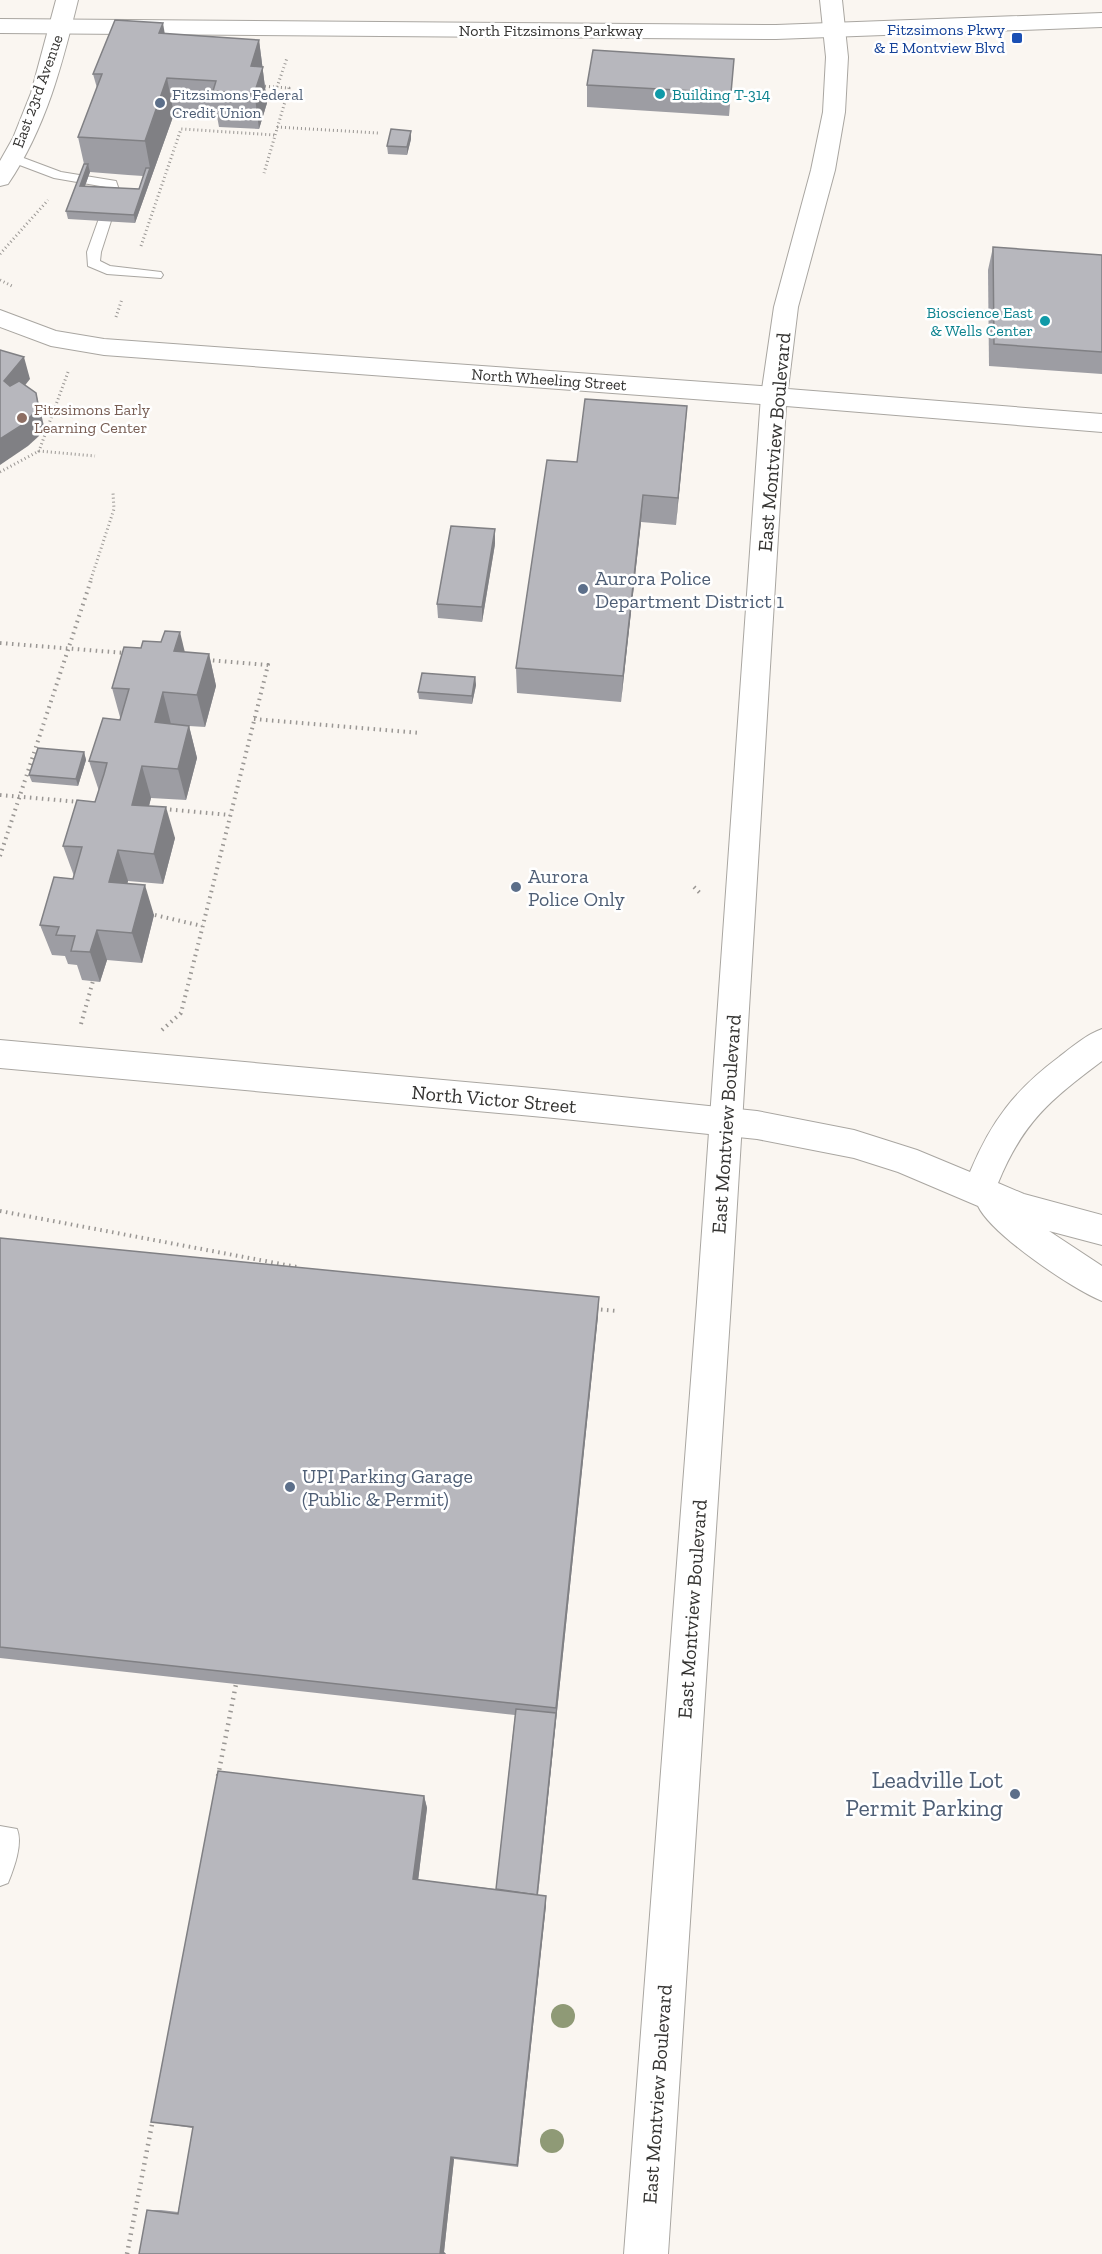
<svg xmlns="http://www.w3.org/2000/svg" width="1102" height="2254" viewBox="0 0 1102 2254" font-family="'Zilla Slab',serif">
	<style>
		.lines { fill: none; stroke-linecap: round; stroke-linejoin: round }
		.service-casing { stroke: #a9a6a1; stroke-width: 2 }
		.minor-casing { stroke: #a9a6a1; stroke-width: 2 }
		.tertiary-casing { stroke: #a9a6a1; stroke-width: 2 }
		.secondary-casing { stroke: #a9a6a1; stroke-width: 2 }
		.path-far2 { stroke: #9a9794; stroke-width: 3; stroke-dasharray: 1 3; stroke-linecap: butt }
		.path-far1 { stroke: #9a9794; stroke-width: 4; stroke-dasharray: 1.5 4.5; stroke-linecap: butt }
		.path { stroke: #9a9794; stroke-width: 4.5; stroke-dasharray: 1.5 5; stroke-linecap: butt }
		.service { fill: #fff; fill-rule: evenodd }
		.minor { fill: #fff; fill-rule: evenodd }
		.tertiary { fill: #fff; fill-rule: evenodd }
		.secondary { fill: #fff; fill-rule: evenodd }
		.tree { fill: #8f9a76 }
		.wall { fill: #9d9da3; fill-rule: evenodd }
		.shaded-wall { fill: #808084 }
		.building { fill: #b7b7bd; stroke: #808084; stroke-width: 1.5 }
		.transit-dot { fill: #1a4fb4; stroke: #fff; stroke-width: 2 }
		.culture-dot { fill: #0f9aa8; stroke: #fff; stroke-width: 2 }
		.service-dot { fill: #5c6f8a; stroke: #fff; stroke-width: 2 }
		.education-dot { fill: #8d6e63; stroke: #fff; stroke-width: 2 }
		.labels { text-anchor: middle; stroke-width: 5; stroke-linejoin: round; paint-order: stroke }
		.far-transit-label { font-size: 16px; fill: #164399; stroke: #fff; text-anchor: end }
		.far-street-label { font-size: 16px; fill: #343331; stroke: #fff }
		.far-service-label { font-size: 16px; fill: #4e5e75; stroke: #fff; text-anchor: start }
		.far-culture-label { font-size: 16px; fill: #0d838f; stroke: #fff; text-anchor: start }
		.far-education-label { font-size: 16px; fill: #785e54; stroke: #fff; text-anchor: start }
		.street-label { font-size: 20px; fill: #343331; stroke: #fff }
		.service-label { font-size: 20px; fill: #4e5e75; stroke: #fff; text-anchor: start }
		.near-service-label { font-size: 24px; fill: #4e5e75; stroke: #fff; text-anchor: end }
	</style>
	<rect width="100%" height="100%" fill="#faf6f1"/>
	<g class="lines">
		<g class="service-casing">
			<g id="service">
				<polygon points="13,154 61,172 116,181 120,193 101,252 100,261 110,266 161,272 163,275 161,278 107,274 88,266 87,252 108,193 106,187 54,178 9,161 7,158 9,155"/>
				<path d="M 0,1826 L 17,1829 C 23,1844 14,1868 8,1883 L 0,1886 Z"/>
			</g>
		</g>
		<g class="minor-casing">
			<g id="minor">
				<path d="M 56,0 L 78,0 C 62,65 46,128 8,184 L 0,186 L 0,161 L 13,138 L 31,93 Z"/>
				<polygon points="0,310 56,331 104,339 774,387 783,390 787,396 783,402 774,405 104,355 51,346 0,327"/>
				<path d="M 1102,1029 L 1102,1061 C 1050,1100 1023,1122 998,1183 L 1024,1194 L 1102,1215 L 1102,1245 L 1049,1231 L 1102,1266 L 1102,1301 C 1072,1289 991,1234 978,1206 L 898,1172 L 854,1158 L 757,1139 L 554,1118 L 0,1068 L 0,1040 L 554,1090 L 757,1111 L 854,1130 L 917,1150 L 970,1172 C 991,1121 1015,1090 1059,1057 C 1073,1046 1086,1035 1102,1029 Z"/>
			</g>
		</g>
		<g class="tertiary-casing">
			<polygon id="tertiary" points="820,0 842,0 848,57 845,112 835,170 798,307 788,389 1102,414 1102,432 786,406 731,1302 668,2254 624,2254 697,1302 761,396 774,307 811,170 823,112 826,57"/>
		</g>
		<g class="secondary-casing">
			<polygon id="secondary" points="1102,13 1102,27 776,39 0,33 0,19 776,25"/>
		</g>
		<g class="path-far2">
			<polyline points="261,86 289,88 264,173"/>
			<polyline points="277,87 287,58"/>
			<polyline points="277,127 378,133"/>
			<polyline points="141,246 181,129 275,135"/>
			<polyline points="0,254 48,200"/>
			<polyline points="0,280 14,287"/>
			<polyline points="116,317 122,299"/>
			<polyline points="68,372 39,451 95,456"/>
			<polyline points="0,472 39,451"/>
			<polyline points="91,579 114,509 113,493"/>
		</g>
		<g class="path-far1">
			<polyline points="0,643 125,653"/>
			<polyline points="254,719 420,733"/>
			<polyline points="0,795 80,802"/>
			<polyline points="164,809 230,815"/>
			<polyline points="0,856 92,577"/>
			<polyline points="694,887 702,895"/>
			<polyline points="155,915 202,926"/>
			<polyline points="81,1024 93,981"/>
			<polyline points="162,1030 181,1013 268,665 207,660"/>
			<polyline points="0,1211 297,1267"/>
			<polyline points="595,1309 617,1311"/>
		</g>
		<g class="path">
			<polyline points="218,1776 236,1684"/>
			<polyline points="127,2254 153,2119"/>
		</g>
		<use href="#service" class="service"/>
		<use href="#minor" class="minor"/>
		<use href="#tertiary" class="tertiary"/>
		<use href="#secondary" class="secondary"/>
	</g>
	<g class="tree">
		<circle cx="563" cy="2016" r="12"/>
		<circle cx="552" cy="2141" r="12"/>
	</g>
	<g class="wall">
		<path d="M 165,34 L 259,40 L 267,103 L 259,129 L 219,127 L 217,116 L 174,114 L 135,223 L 68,219 L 66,211 L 84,164 L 78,137 L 97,88 L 93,74 ZM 90,172 L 128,175 L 143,176 L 139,189 L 85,186 Z"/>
		<polygon points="734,59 729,116 587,107 587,85"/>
		<polygon points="411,139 407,155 388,154 387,146"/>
		<polygon points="993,247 1102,255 1102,374 989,366 988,270"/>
		<polygon points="687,406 676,525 641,522 621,702 517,693 516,668 577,462"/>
		<polygon points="495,544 482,622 438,618 437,604"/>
		<polygon points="185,652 209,654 216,686 205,727 189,726 197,758 186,800 151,798 149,806 175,838 163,884 128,881 127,884 154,915 142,963 107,960 100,982 82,980 77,965 68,964 65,956 52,955 40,925 73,879 74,876 63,846 95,802 99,791 89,761 120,720 120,717 112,688"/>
		<polygon points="475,677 476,685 472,704 419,699 418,692"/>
		<polygon points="84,752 86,760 78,786 32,782 29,775"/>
		<polygon points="0,1238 598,1316 538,1895 546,1896 546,1905 518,2167 454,2159 444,2252 446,2254 139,2254 147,2210 161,2210 178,2212 193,2128 151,2122 424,1796 427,1808 418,1880 496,1889 515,1715 0,1658"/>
	</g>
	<g class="shaded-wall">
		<polygon points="163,23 169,59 159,33"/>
		<polygon points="259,40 267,103 259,129 251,66"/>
		<polygon points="167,78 174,114 135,223 134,215 150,168 145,141"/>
		<polygon points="411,131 411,139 407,155 407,147"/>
		<polygon points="88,164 90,172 82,194 80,186"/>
		<polygon points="24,357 30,379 11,403 4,381"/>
		<polygon points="36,393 44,426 39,436 28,446 0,465 0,439"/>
		<polygon points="687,406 685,433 676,525 678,498"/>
		<polygon points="643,495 641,522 621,702 623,676"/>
		<polygon points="495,529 495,544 482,622 482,607"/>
		<polygon points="180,632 188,665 174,651"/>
		<polygon points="209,654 216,686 205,727 197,695"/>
		<polygon points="475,677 476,685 472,704 472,696"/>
		<polygon points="163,692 171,724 155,722"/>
		<polygon points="189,726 197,758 186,800 178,769"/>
		<polygon points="84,752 86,760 78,786 76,779"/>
		<polygon points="142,766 151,798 141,836 132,805"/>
		<polygon points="166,807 175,838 163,884 154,854"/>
		<polygon points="118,850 128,881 119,912 109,882"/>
		<polygon points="145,885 154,915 142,963 132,933"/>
		<polygon points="97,930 107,960 100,982 90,952"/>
		<polygon points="599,1297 598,1316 537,1904 556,1708"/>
		<polygon points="424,1796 427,1808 417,1889 413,1879"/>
		<polygon points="546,1896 546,1905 518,2167 517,2165"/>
		<polygon points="451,2157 454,2159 444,2252 446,2254 440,2254"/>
	</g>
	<g class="building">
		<polygon points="115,20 163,23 159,33 259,40 251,66 263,67 254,94 213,91 216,81 167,78 145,141 78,137 102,74 93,74"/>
		<polygon points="593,50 734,59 731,93 587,85"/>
		<polygon points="391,129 411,131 407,147 387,146"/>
		<polygon points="84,164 88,164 80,186 139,189 146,168 150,168 134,215 66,211"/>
		<polygon points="993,247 1102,255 1102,352 994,344"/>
		<polygon points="0,350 24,357 4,381 10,386 19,381 36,393 38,404 33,414 22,425 0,439"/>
		<polygon points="585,399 687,406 678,498 643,495 623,676 516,668 547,460 577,462"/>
		<polygon points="451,526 495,529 482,607 437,604"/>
		<polygon points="165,631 180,632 174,651 209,654 197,695 163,692 155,722 189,726 178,769 142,766 132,805 166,807 154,854 118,850 109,882 145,885 132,933 97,930 90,952 71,951 75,936 56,935 59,927 40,925 54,877 73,879 82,847 63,846 77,800 95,802 104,774 107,763 89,761 103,718 120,720 129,689 112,688 124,647 141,648 143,641 161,642"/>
		<polygon points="422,673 475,677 472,696 418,692"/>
		<polygon points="38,748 84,752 76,779 29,775"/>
		<polygon points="0,1238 599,1297 556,1708 0,1647"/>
		<polygon points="516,1709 556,1713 537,1895 496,1889"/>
		<polygon points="218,1771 424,1796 413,1879 546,1896 517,2165 451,2157 440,2254 139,2254 147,2210 178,2214 193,2127 151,2122"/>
	</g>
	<rect class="transit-dot" x="1011" y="32" width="12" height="12" rx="3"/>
	<g class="culture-dot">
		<circle cx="660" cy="94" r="6"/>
		<circle cx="1045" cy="321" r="6"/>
	</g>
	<g class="service-dot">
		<circle cx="160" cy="103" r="6"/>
		<circle cx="583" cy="589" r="6"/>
		<circle cx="516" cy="887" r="6"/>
		<circle cx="290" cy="1487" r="6"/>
		<circle cx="1015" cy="1794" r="6"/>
	</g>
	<circle class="education-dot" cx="22" cy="418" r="6"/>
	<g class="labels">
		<g class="far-transit-label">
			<text x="1005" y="35">Fitzsimons Pkwy<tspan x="1005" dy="18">&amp; E Montview Blvd</tspan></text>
		</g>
		<g class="far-street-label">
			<text x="551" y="36">North Fitzsimons Parkway</text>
			<text transform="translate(37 91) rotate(-70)" y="6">East 23rd Avenue</text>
			<text transform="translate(549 379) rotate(4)" y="6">North Wheeling Street</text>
		</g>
		<g class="far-service-label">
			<text x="172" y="100">Fitzsimons Federal<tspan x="172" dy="18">Credit Union</tspan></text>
		</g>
		<g class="far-culture-label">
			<text x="672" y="100">Building T-314</text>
			<text x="1033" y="318" text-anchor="end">Bioscience East<tspan x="1033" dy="18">&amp; Wells Center</tspan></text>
		</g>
		<g class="far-education-label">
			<text x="34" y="415">Fitzsimons Early<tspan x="34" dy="18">Learning Center</tspan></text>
		</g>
		<g class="street-label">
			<text transform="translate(774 442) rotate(-85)" y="7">East Montview Boulevard</text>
			<text transform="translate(494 1099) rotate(5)" y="7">North Victor Street</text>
			<text transform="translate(726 1124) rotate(-86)" y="7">East Montview Boulevard</text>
			<text transform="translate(692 1609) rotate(-86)" y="7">East Montview Boulevard</text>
			<text transform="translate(657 2094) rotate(-86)" y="7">East Montview Boulevard</text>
		</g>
		<g class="service-label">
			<text x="595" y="585">Aurora Police<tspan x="595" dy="23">Department District 1</tspan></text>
			<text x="528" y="883">Aurora<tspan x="528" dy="23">Police Only</tspan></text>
			<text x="302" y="1483">UPI Parking Garage<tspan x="302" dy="23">(Public &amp; Permit)</tspan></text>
		</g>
		<g class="near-service-label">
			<text x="1003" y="1788">Leadville Lot<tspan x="1003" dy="28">Permit Parking</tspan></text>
		</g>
	</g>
</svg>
